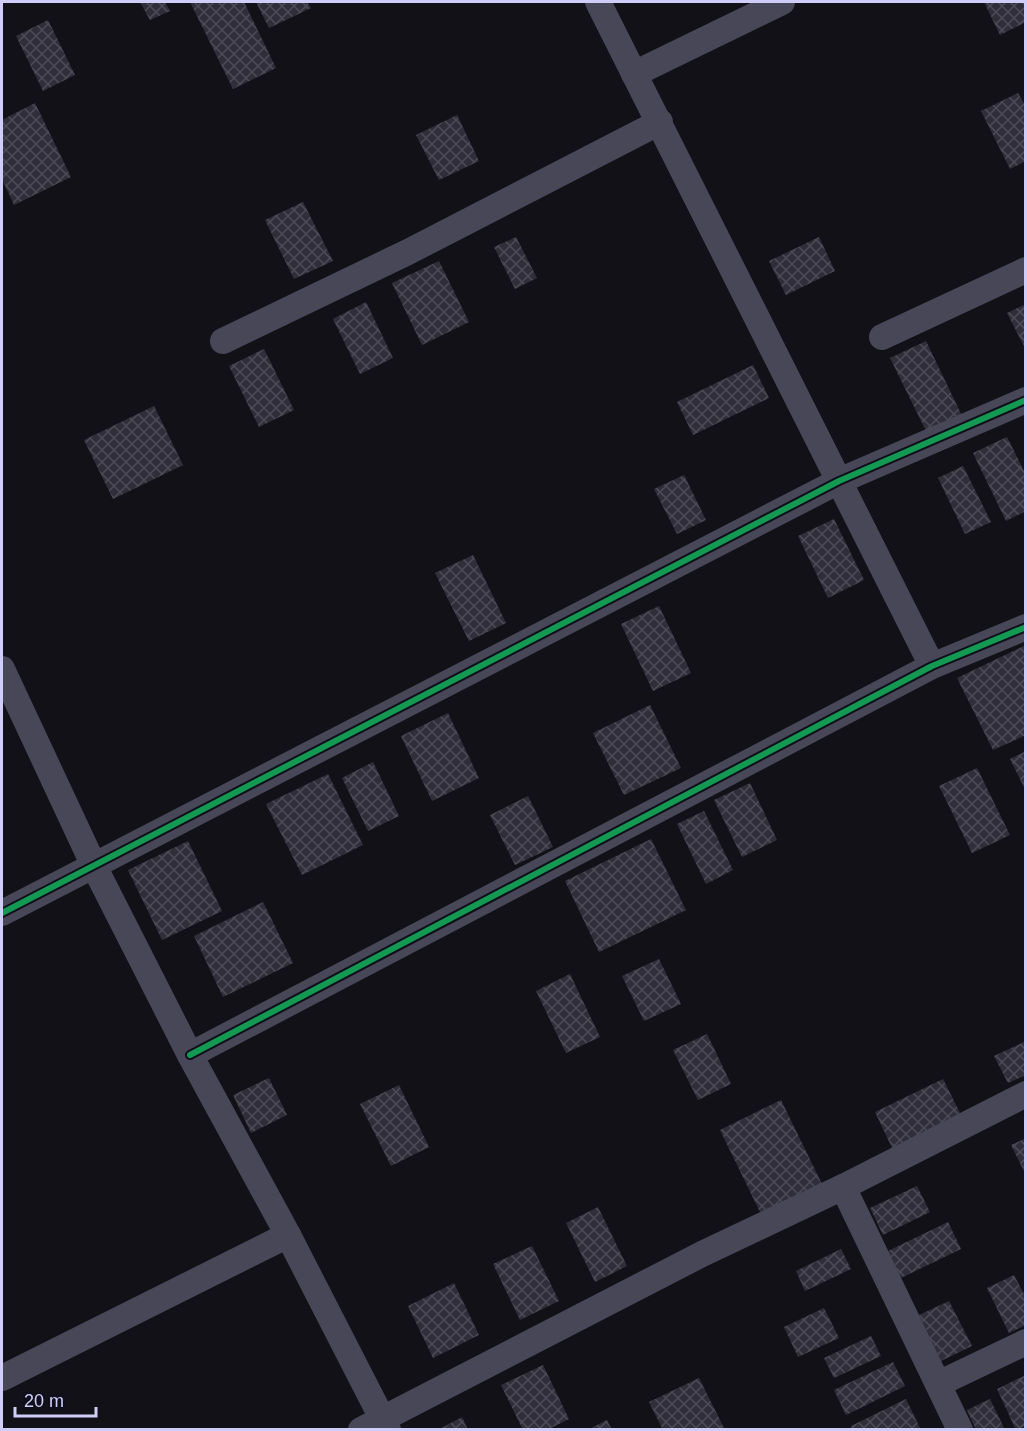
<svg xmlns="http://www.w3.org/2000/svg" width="1027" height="1431" viewBox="0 0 1027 1431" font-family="Helvetica,sans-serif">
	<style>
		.building { fill: url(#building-cross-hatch) }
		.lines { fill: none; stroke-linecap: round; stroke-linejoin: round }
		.minor { stroke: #474758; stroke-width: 26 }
		.cycleway-casing { stroke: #0f0e1b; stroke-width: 10 }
		.cycleway { stroke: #139951; stroke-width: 6 }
	</style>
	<defs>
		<pattern id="building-cross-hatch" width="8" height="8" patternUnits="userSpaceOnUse" patternTransform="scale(1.5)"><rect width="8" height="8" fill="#302e3a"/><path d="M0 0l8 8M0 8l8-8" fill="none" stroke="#4d4b57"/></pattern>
	</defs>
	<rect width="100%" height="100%" fill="#121118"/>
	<g class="building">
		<polygon points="140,2 165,2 170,11 150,20"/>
		<polygon points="190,2 244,2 276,68 233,89"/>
		<polygon points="256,2 307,2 311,8 269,28"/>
		<polygon points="984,2 1026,2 1026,22 1000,35"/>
		<polygon points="48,20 75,75 43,91 16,36"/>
		<polygon points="1018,93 1026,107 1026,161 1010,169 981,111"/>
		<polygon points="35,103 71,177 14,205 2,179 2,120"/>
		<polygon points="457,115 479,161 439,180 416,135"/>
		<polygon points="303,202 333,261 294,279 265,220"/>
		<polygon points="516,237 537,278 515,289 494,247"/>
		<polygon points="819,237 835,271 786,295 769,261"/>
		<polygon points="439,261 469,322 422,345 392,283"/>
		<polygon points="366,302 393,358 360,374 333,319"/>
		<polygon points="1026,304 1026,350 1007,313"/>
		<polygon points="926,341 964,420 929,437 890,358"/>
		<polygon points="264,349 294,410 259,427 229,366"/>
		<polygon points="753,365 769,398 693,435 677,402"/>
		<polygon points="154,406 183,465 113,499 84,440"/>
		<polygon points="1007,437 1026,475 1026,511 1006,521 973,453"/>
		<polygon points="963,466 991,522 965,534 938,478"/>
		<polygon points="684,475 706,520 677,534 654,489"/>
		<polygon points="834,519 864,580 828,598 798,536"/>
		<polygon points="473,555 506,623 469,641 435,573"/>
		<polygon points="659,606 691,673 653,691 621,624"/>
		<polygon points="1026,645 1026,735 993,750 957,678"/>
		<polygon points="650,705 681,768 624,795 593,733"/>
		<polygon points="448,713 479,778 432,801 401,736"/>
		<polygon points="1026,751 1026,791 1010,759"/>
		<polygon points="373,762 399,816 368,831 342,778"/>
		<polygon points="977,768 1010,835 972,853 939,786"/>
		<polygon points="328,774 363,845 302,875 266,804"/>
		<polygon points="750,783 777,840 742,857 714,800"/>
		<polygon points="528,796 553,847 515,865 490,815"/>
		<polygon points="704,811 733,870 706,884 677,824"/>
		<polygon points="651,839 686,910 599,952 565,881"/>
		<polygon points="188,841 222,911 162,940 128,870"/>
		<polygon points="263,902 293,963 223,997 194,936"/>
		<polygon points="659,959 681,1004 644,1021 622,976"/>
		<polygon points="570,974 600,1037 566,1053 536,991"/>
		<polygon points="707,1034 731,1084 698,1100 673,1050"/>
		<polygon points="1026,1041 1026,1075 1008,1083 994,1056"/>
		<polygon points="269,1078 287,1115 251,1133 233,1095"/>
		<polygon points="943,1079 962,1117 893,1150 875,1112"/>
		<polygon points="399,1085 429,1147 391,1166 360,1104"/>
		<polygon points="781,1100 822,1184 761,1214 720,1130"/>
		<polygon points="1026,1138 1026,1175 1011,1145"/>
		<polygon points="917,1186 930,1212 883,1235 870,1208"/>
		<polygon points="598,1207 627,1266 595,1282 566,1223"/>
		<polygon points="948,1222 961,1249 901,1278 888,1251"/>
		<polygon points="532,1246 559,1301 520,1320 493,1264"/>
		<polygon points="841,1249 851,1269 805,1291 796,1271"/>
		<polygon points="1014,1275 1026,1298 1026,1325 1009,1333 987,1288"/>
		<polygon points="454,1283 479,1335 433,1358 408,1306"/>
		<polygon points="949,1301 972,1346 941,1361 919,1315"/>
		<polygon points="824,1308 839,1338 798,1357 784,1327"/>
		<polygon points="871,1336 881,1356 834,1378 824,1358"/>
		<polygon points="893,1362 905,1386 846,1415 834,1390"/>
		<polygon points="543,1365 569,1419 547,1430 523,1430 501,1385"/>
		<polygon points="1026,1375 1026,1426 1016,1430 997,1389"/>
		<polygon points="699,1378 725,1430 663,1430 649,1402"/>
		<polygon points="906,1399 921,1430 852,1430 851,1426"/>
		<polygon points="990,1399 1005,1430 976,1430 967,1410"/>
		<polygon points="462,1417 468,1430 438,1430"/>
		<polygon points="607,1420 612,1430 587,1430"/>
	</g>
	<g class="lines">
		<g class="minor">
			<polyline points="598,2 932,666"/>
			<polyline points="634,74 782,2"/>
			<polyline points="882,337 1026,270"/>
			<polyline points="223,341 408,252 660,122"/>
			<polyline points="2,669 94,866 190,1055 288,1235 388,1430"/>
			<polyline points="2,913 839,481 1026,400"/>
			<polyline points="190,1055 932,666 1026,627"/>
			<polyline points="843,1187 960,1430"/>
			<polyline points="2,1378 288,1235"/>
			<polyline points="938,1384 1026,1342"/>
			<polyline points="361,1430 702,1254 843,1187 1026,1094"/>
		</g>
		<g class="cycleway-casing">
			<g id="cycleway">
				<polyline points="2,913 839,481 1026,400"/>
				<polyline points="190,1055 932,666 1026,627"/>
			</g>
		</g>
		<use href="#cycleway" class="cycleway"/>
	</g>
	<rect width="1027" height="1431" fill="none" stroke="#d0cef8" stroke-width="6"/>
	<path d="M15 1407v9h81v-9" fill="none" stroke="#d0cef8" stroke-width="3"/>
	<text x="24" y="1407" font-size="18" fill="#d0cef8" stroke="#0f0e1b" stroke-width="4.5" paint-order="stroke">20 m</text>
</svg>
